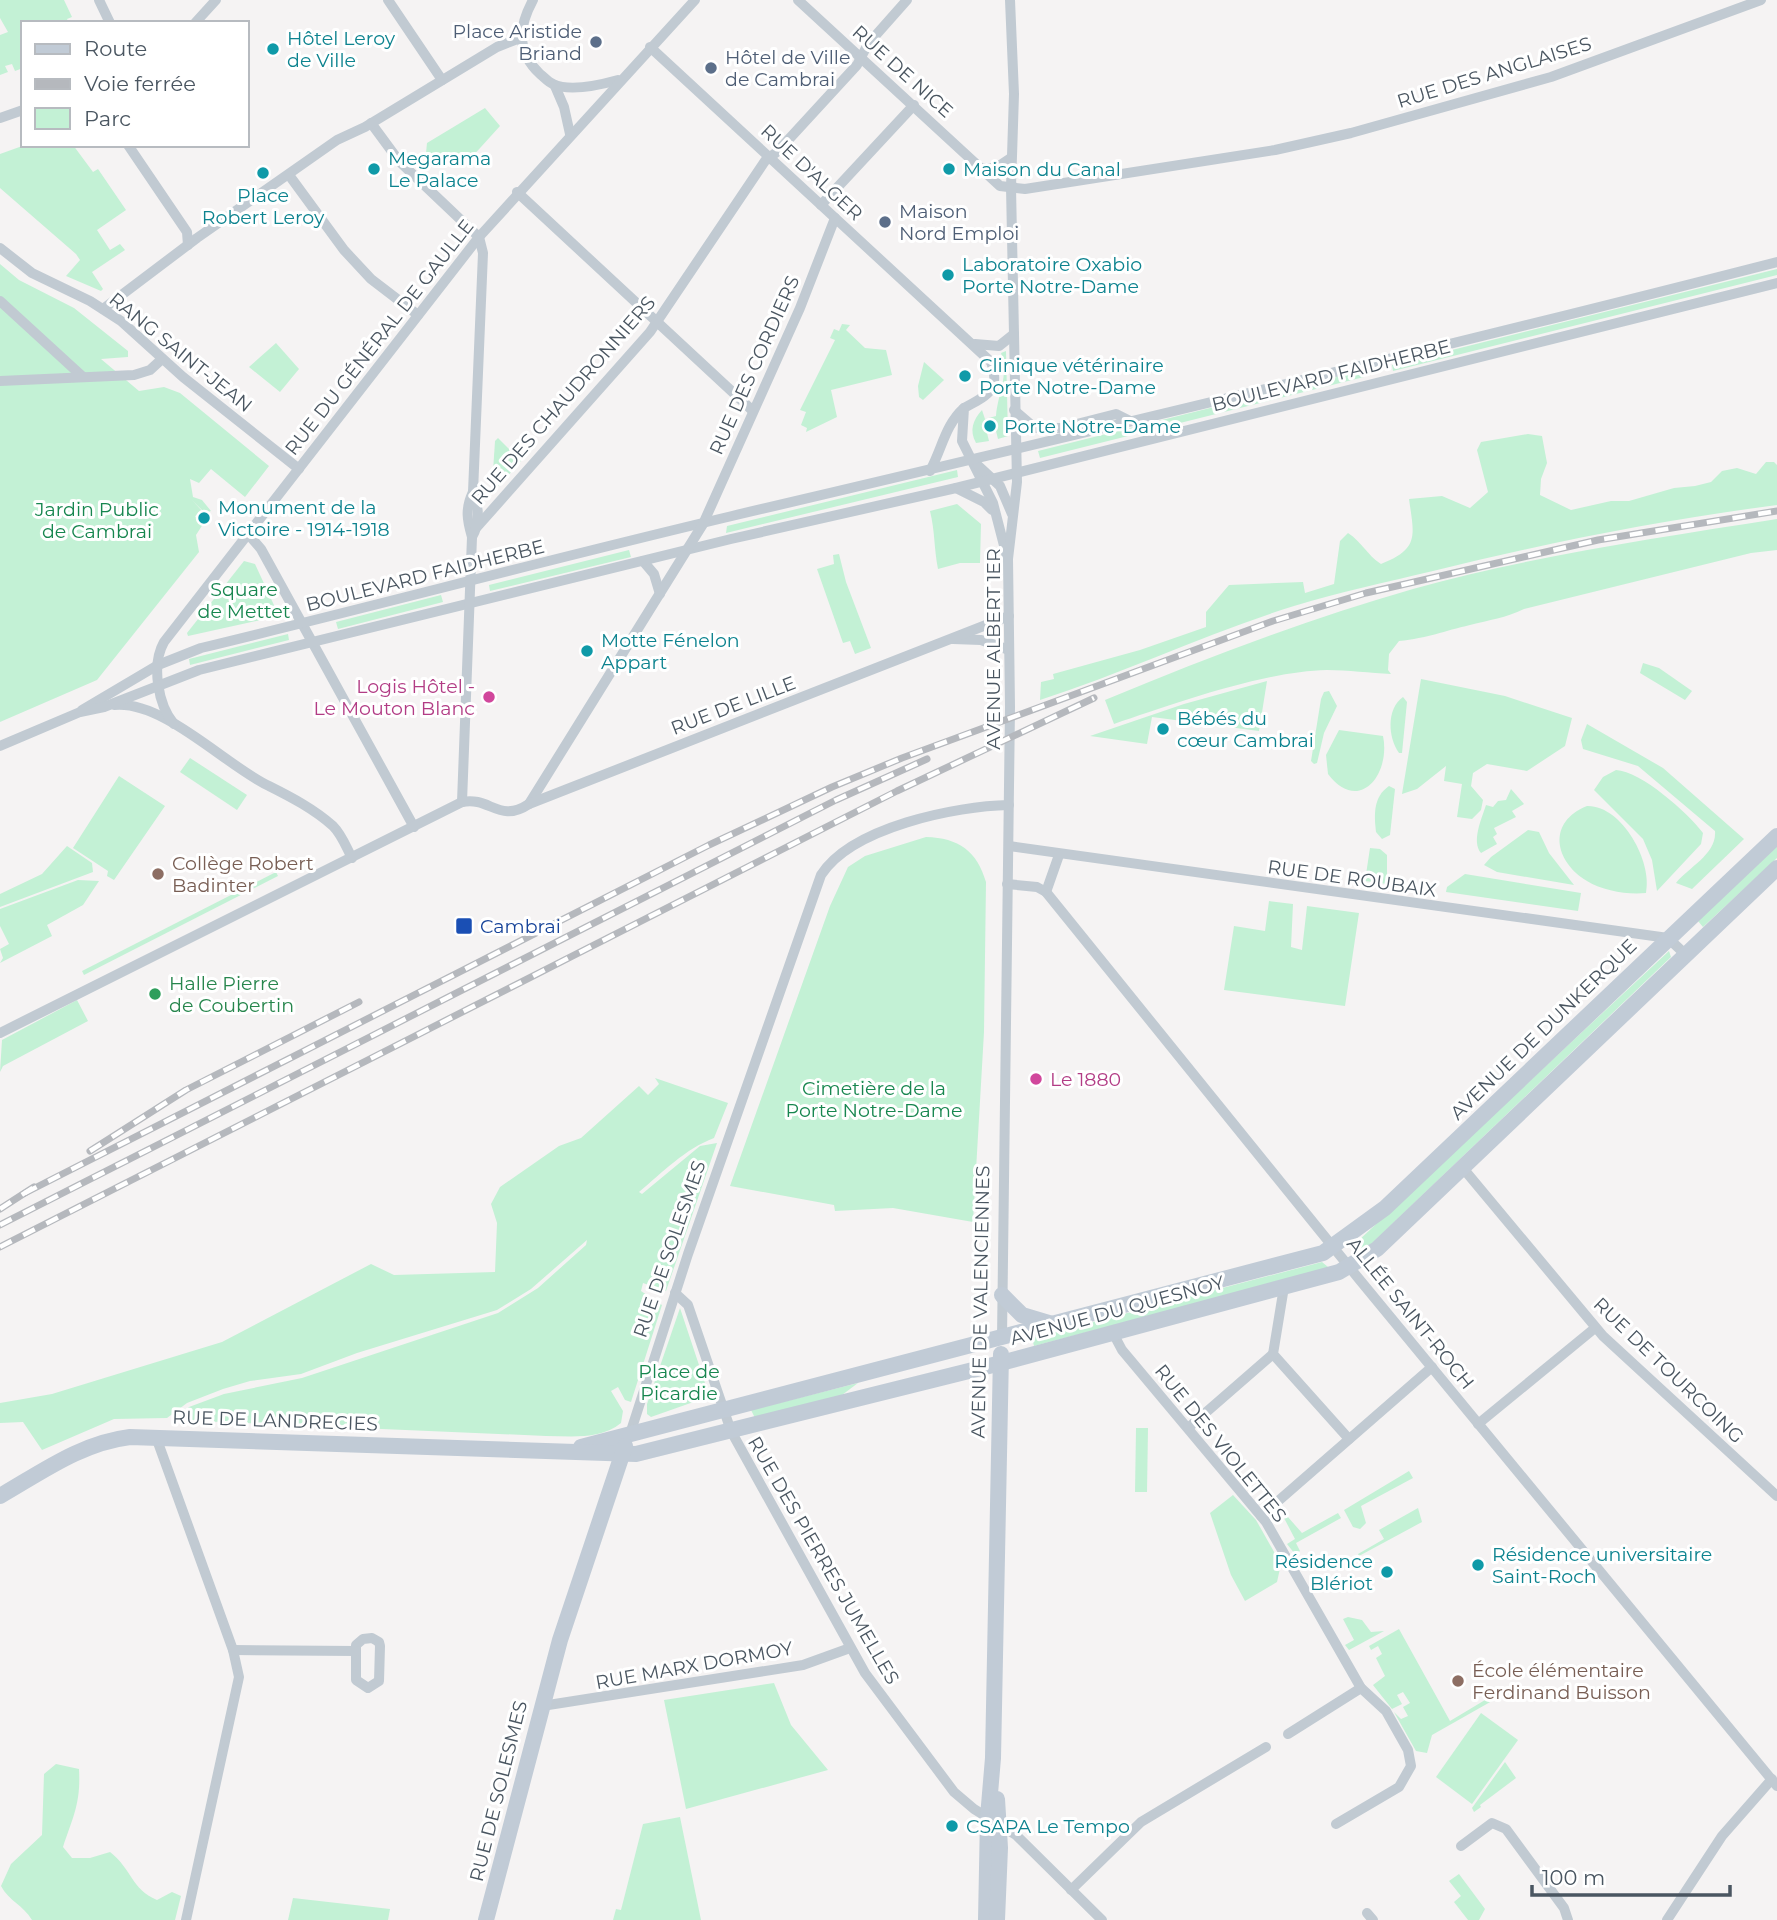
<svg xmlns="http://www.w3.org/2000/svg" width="1777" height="1920" viewBox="0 0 1777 1920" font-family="Montserrat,sans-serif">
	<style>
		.green { fill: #c3f1d5 }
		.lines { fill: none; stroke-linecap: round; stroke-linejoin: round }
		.minor { stroke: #c1cad2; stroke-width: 10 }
		.secondary { stroke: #c1cbd6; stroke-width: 16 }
		.rail-casing { stroke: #b5b8bd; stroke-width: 7 }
		.rail { stroke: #fff; stroke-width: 4.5; stroke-dasharray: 13; stroke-linecap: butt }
		.service-dot { fill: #5c6f8a; stroke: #fff; stroke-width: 2.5 }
		.culture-dot { fill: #0f9aa8; stroke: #fff; stroke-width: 2.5 }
		.hotel-dot { fill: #d1479c; stroke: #fff; stroke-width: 2.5 }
		.education-dot { fill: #8d6e63; stroke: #fff; stroke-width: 2.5 }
		.transit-dot { fill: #1a4fb4; stroke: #fff; stroke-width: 2.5 }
		.leisure-dot { fill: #2e9e5b; stroke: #fff; stroke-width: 2.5 }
		.labels { text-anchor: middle; stroke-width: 6; stroke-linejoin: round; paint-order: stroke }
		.service-label { font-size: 19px; fill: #4e5e75; stroke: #fff; text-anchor: start }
		.culture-label { font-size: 19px; fill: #0d838f; stroke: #fff; text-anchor: start }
		.street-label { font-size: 19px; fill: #4a5661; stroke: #fff }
		.park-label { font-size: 19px; fill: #17864f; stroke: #fff }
		.hotel-label { font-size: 19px; fill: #b23c85; stroke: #fff; text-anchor: end }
		.education-label { font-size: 19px; fill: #785e54; stroke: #fff; text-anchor: start }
		.transit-label { font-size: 19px; fill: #164399; stroke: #fff; text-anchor: start }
		.leisure-label { font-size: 19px; fill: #27864d; stroke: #fff; text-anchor: start }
	</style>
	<rect width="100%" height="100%" fill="#f5f3f3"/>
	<g class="green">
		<polygon points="0,0 64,0 72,17 67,19 69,23 23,23 23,68 15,71 12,64 5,66 8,72 0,75 0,35 8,32 0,18"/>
		<polygon points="485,108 500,126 471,158 465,152 453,164 445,166 426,153 427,143"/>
		<polygon points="25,145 73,145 93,172 98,169 126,210 97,230 110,250 120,244 125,250 92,272 103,289 101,291 66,276 80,260 76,254 0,188 0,154"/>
		<polygon points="0,264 19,280 74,308 128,351 128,357 101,359 139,391 164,387 180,393 269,466 245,497 211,469 199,483 190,479 193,497 202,500 211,511 205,513 192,500 204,513 195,516 198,521 205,521 196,535 199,552 97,680 0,722"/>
		<polygon points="1777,269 1777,275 1393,371 1392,365"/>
		<polygon points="842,324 850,325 846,330 865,348 886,350 892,375 831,390 837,417 806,432 807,428 801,425 806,412 800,410 835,340 830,338 834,329 839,331"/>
		<polygon points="276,343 299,369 280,392 249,367"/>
		<path d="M 1006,351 L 1008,436 L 998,439 L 996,431 L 987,433 L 989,441 L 976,443 C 969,430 973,420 982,410 L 985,419 L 996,416 C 998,392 1009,378 1001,353 Z"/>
		<polygon points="924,362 944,380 923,400 919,397 918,386"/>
		<polygon points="1362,370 1364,377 1040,458 1038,451"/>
		<path d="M 1528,434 L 1542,436 L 1547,463 L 1541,479 L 1540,495 L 1571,510 L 1611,501 L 1629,501 L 1674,488 L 1695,486 L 1711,482 L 1722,471 L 1737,468 L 1756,474 L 1766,462 L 1774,462 L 1777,465 L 1777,505 C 1661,520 1546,543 1433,571 C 1387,582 1339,592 1294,606 C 1208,633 1126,672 1040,700 L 1041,682 L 1054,679 L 1053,674 L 1140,650 L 1206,627 L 1206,612 L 1229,585 L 1303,582 L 1305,593 L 1334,584 L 1340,541 L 1348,533 C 1362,542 1367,555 1381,564 C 1420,549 1414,535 1409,499 L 1442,496 L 1470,508 L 1488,492 L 1477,450 L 1481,442 Z"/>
		<polygon points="498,438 521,461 495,490 492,487 495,441"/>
		<polygon points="957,470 958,477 726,533 727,526"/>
		<path d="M 957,504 L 981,524 L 980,563 L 960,563 L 938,569 C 934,549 935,531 930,511 Z"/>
		<path d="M 1777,519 L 1777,550 L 1751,553 L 1524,609 C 1506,618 1489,620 1470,625 C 1444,631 1428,638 1399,641 L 1389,654 L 1388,670 L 1391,674 C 1370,673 1348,670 1327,670 C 1265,671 1173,704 1114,724 L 1105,700 C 1206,658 1308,619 1413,589 C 1532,556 1656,538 1777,519 Z"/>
		<polygon points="629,550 631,557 490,591 489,585"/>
		<polygon points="839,554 846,582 871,648 855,654 850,641 843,643 817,569 834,564 833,555"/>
		<polygon points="244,561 255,564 279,616 188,636 187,633"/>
		<polygon points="441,595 443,602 338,629 336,622"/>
		<polygon points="288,634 289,640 190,665 189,659"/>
		<polygon points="1643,663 1659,668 1692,691 1685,700 1640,673"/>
		<polygon points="1421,679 1505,696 1572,718 1565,746 1527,771 1487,764 1473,773 1471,786 1483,800 1481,810 1472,819 1457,817 1462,784 1444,781 1446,766 1417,789 1402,794"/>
		<polygon points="1267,681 1259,731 1152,717 1147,744 1090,736 1184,704"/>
		<polygon points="1329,691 1337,706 1324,733 1317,763 1314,764 1311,761 1321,699 1324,692"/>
		<path d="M 1403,697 L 1407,702 L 1402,753 L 1399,753 C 1388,738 1386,709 1403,697 Z"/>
		<path d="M 1587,724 L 1663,768 L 1744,839 L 1692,889 L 1676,883 C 1689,867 1717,854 1715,831 L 1638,766 L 1583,749 L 1581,740 Z"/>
		<path d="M 1339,730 L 1383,736 C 1391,774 1359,815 1328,774 L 1326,755 Z"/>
		<polygon points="190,758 247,795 237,810 180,772"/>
		<path d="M 1616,770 C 1641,771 1688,813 1703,833 L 1701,844 L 1657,891 L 1652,860 L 1643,839 L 1594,790 L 1603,777 Z"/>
		<polygon points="119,776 165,806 114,880 107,876 108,871 73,848"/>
		<path d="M 1389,786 L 1395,789 L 1390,835 L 1382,839 L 1376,832 C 1374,815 1373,797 1389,786 Z"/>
		<path d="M 1511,789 L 1524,804 L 1512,811 L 1516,817 L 1494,828 L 1497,834 L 1493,837 L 1497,844 L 1481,853 C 1471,841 1482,818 1486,805 L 1493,807 L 1498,801 L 1506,800 Z"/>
		<path d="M 1587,806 C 1622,805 1653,862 1646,893 C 1628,895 1603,891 1587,881 C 1554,861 1547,822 1587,806 Z"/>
		<polygon points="1528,830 1539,832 1549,853 1574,885 1497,872 1484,865 1491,857"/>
		<path d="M 926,837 C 959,838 977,851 986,882 L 984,1032 L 973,1222 L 893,1208 L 835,1211 L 834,1205 L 730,1186 L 830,906 L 848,867 L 865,856 Z"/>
		<polygon points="67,846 92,863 93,872 0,907 0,894 42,874"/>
		<polygon points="1777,846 1777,858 1703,927 1698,921"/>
		<polygon points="1370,848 1380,849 1387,855 1387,884 1365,881"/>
		<polygon points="276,872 278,876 84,975 82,971"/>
		<polygon points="1465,874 1581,893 1578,911 1446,892 1447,887"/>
		<polygon points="78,880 99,881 83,905 47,925 52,936 0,963 3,958 0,949 9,944 0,926 0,909"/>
		<polygon points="1269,901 1293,904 1291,947 1302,950 1307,906 1359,913 1345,1006 1224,990 1234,926 1265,931"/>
		<polygon points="1669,951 1671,957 1366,1249 1361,1250 1357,1245 1358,1241"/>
		<polygon points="77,1000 88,1021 3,1066 0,1072 2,1040"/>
		<path d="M 655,1078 L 728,1103 L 714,1138 C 685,1149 663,1172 639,1192 L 642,1194 L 700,1146 L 717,1143 L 666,1291 L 643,1283 L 641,1291 L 662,1305 L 631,1402 L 625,1400 L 618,1387 L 611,1391 L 623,1411 L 621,1423 C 600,1440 572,1436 546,1436 L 174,1420 L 189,1407 L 224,1394 L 302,1378 L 498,1313 L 538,1288 L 586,1245 L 587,1240 L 531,1289 L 497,1310 L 357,1353 L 301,1374 L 250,1381 L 223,1389 L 187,1403 L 167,1418 L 114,1419 L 42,1450 L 23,1422 L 0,1423 L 0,1403 L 52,1394 L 222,1342 L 371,1264 L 394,1275 L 495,1272 L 497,1223 L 491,1204 L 500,1187 L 559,1146 L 581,1138 L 639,1086 L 648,1095 L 659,1084 Z"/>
		<polygon points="1322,1262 1328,1267 1325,1270 1034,1346 1032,1338"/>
		<polygon points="680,1308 708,1392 702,1399 651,1417 647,1414 647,1404"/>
		<polygon points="858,1383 842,1395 755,1418 751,1410"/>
		<polygon points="1136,1428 1148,1428 1147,1492 1135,1492"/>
		<polygon points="1409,1471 1413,1478 1361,1506 1366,1523 1360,1529 1353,1527 1344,1510"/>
		<polygon points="1233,1495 1256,1520 1281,1564 1277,1582 1245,1601 1231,1575 1210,1513"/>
		<polygon points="1280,1508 1302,1533 1338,1513 1341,1518 1296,1543 1300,1551 1295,1554 1287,1544 1295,1539 1284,1518 1275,1522"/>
		<polygon points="1418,1508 1422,1522 1359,1556 1358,1554 1384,1539 1379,1530"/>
		<polygon points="1348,1617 1362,1620 1371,1632 1384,1631 1349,1650 1345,1645 1354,1640 1343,1619"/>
		<polygon points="1399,1629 1450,1721 1490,1697 1492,1701 1432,1735 1427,1753 1416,1751 1394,1712 1401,1719 1408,1716 1403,1707 1410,1703 1403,1692 1397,1695 1402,1704 1392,1709 1373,1685 1385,1676 1376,1658 1382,1654 1378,1646 1371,1650 1369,1646"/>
		<polygon points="774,1683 791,1725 828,1770 686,1809 664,1700"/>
		<polygon points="1481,1713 1518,1740 1472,1804 1436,1777"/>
		<polygon points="1505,1762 1516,1778 1480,1805 1481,1807 1474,1812 1472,1808"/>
		<path d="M 56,1764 L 79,1769 C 81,1803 73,1817 63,1847 L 72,1858 L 90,1858 L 110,1852 C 132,1869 131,1889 157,1900 L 172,1892 L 181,1896 L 175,1920 L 32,1920 C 23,1905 9,1901 1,1886 L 11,1864 L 42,1835 L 44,1774 Z"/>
		<polygon points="680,1817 701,1920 613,1920 616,1909 621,1910 643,1824"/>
		<polygon points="1459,1874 1485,1909 1479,1920 1468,1920 1454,1902 1461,1896 1449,1881"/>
		<polygon points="293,1898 390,1909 388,1920 288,1920"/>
	</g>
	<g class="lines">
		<g class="minor">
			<polyline points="99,0 110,23"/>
			<polyline points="388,0 442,80"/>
			<path d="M 533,0 C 518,28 516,51 540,74 C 544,77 548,82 553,84 C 570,92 600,85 618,80"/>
			<polyline points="798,0 1000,186 1025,189 1275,150 1351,133 1551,77 1761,0"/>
			<polyline points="195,23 216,0"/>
			<path d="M 650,47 L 991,362 C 1001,390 988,395 964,408 L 962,441 L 993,503 L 1007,557"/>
			<polyline points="555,86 564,107 570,134"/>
			<polyline points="0,118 23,110"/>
			<polyline points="371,123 399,161 479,237"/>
			<polyline points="128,145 187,232 188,245"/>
			<polyline points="984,168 996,168 1011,158"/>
			<polyline points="289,175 344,250 371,279 418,315"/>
			<polyline points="517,192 753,411"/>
			<polyline points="821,205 914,105"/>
			<polyline points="0,248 32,273 90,301 121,321 183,377 299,469"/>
			<polyline points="0,301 83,377"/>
			<polyline points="103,309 197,238 337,140 365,127 497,47 520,38"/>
			<polyline points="975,344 999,346 1014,334"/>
			<polyline points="0,381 134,375 150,370 162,359"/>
			<polyline points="1014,410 1035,428 1061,428 1116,414 1130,421"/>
			<polyline points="973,461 1000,486 1012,514"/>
			<path d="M 930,471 C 942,449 945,425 964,408"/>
			<polyline points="956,488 984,502 992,510"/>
			<polyline points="477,527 650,332 765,161 778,151 857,65 868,44 907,0"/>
			<polyline points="248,534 261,549 414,827"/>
			<path d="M 472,537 C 467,520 465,509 473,492"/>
			<polyline points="643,561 654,574 660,594"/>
			<polyline points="953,639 981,640 1009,650"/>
			<path d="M 114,705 C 164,700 226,766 269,786 C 291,797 314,809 333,826 C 342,835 346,847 352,858"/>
			<path d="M 82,710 L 158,665 L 201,648 C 379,605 554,558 732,516 C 1081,434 1430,351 1777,262"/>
			<path d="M 174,724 C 158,705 151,665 164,642 L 479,237 L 695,0"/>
			<polyline points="0,746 80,712 104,707 199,670 731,539 956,488 1777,283"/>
			<path d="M 462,802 L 472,537 C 480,523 479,507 473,492 L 483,253 L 479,237"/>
			<polyline points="529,804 703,524 800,308 835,218"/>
			<polyline points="1009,846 1668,938 1685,954"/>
			<polyline points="1007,884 1037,887 1046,892 1359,1279 1777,1786"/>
			<polyline points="1046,892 1059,855"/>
			<path d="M 0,1033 L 462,802 C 490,796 499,824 529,804 L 1009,616"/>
			<polyline points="1462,1167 1603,1336 1777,1496"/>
			<polyline points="1284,1287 1273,1354 1349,1439"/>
			<polyline points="675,1293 688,1305 731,1431 865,1673 954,1792 974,1809 1016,1835 1102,1920"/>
			<polyline points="1113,1333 1122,1350 1266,1522 1361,1688 1386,1711 1408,1750 1411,1766 1399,1787 1336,1824"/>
			<polyline points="1002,1338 1010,707 1008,559 1017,482 1011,187 1014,94 1010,0"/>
			<polyline points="1478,1424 1595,1328"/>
			<polyline points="1188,1428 1273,1354"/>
			<path d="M 630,1434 L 688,1254 L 821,875 C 852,827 956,806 1009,805"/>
			<polyline points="156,1437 233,1650 239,1677 186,1920"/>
			<polyline points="1261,1516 1432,1367"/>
			<polygon points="372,1638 379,1642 380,1646 379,1681 368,1688 356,1680 356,1645 363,1639"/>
			<polyline points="233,1650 356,1651"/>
			<polyline points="542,1706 803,1665 850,1648"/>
			<polyline points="1288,1734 1361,1688"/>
			<polyline points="1461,1846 1492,1823 1506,1829 1564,1908 1568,1920"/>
			<polyline points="1071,1890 1141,1822 1266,1747"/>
			<polyline points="1367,1913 1373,1920"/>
			<polyline points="1667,1920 1722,1836 1772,1779"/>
		</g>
		<g class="secondary">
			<polyline points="1002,1295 1022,1315 1052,1324"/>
			<polyline points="581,1447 1323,1253 1385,1208 1777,836"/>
			<path d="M 0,1496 C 42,1472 81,1443 130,1437 L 636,1454 L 1001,1363 L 1339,1272 L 1377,1249 L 1777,868"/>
			<polyline points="486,1920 560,1640 625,1446"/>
			<polyline points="986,1920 988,1817 993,1758 1001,1354"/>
			<polyline points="997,1920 1000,1848 997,1799"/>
		</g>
		<g class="rail-casing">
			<g id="rail">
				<polyline points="90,1151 186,1090 359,1002"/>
				<polyline points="25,1193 709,845 832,787 902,758 1273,621 1366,593 1598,540 1777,511"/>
				<polyline points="0,1209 34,1187"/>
				<polyline points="0,1225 836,800 927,759"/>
				<polyline points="0,1247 897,791 1094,698"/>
			</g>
		</g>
		<use href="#rail" class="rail"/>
	</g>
	<g class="service-dot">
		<circle cx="596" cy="42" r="7"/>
		<circle cx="711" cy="68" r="7"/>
		<circle cx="885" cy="222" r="7"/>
	</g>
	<g class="culture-dot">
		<circle cx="273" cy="49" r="7"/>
		<circle cx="374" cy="169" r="7"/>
		<circle cx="949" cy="169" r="7"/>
		<circle cx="263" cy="173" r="7"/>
		<circle cx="948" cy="275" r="7"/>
		<circle cx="965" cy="376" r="7"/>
		<circle cx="990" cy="426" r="7"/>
		<circle cx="204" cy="518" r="7"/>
		<circle cx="587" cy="651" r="7"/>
		<circle cx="1163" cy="729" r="7"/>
		<circle cx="1478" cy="1565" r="7"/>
		<circle cx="1387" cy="1572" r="7"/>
		<circle cx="952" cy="1826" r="7"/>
	</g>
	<g class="hotel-dot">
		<circle cx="489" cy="697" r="7"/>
		<circle cx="1036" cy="1079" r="7"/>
	</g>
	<g class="education-dot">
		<circle cx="158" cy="874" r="7"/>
		<circle cx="1458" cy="1681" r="7"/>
	</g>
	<rect class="transit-dot" x="455" y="917" width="18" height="18" rx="3.5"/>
	<circle class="leisure-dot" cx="155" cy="994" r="7"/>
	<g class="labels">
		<g class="service-label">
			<text x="582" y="38" text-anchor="end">Place Aristide<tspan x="582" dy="22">Briand</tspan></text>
			<text x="725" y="64">Hôtel de Ville<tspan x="725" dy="22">de Cambrai</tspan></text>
			<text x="899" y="218">Maison<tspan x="899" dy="22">Nord Emploi</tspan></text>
		</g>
		<g class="culture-label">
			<text x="287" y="45">Hôtel Leroy<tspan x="287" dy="22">de Ville</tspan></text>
			<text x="388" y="165">Megarama<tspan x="388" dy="22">Le Palace</tspan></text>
			<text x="963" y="176">Maison du Canal</text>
			<text x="263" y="202" text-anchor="middle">Place<tspan x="263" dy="22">Robert Leroy</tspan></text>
			<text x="962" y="271">Laboratoire Oxabio<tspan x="962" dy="22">Porte Notre-Dame</tspan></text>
			<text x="979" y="372">Clinique vétérinaire<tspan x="979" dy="22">Porte Notre-Dame</tspan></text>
			<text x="1004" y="433">Porte Notre-Dame</text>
			<text x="218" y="514">Monument de la<tspan x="218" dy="22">Victoire - 1914-1918</tspan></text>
			<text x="601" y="647">Motte Fénelon<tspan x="601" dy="22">Appart</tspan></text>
			<text x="1177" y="725">Bébés du<tspan x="1177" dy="22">cœur Cambrai</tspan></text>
			<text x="1492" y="1561">Résidence universitaire<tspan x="1492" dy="22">Saint-Roch</tspan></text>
			<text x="1373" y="1568" text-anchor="end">Résidence<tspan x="1373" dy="22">Blériot</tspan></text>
			<text x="966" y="1833">CSAPA Le Tempo</text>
		</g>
		<g class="street-label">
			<text transform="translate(903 71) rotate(42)" y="7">RUE DE NICE</text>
			<text transform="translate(1494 72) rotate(-17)" y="7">RUE DES ANGLAISES</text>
			<text transform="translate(812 172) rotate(43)" y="7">RUE D'ALGER</text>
			<text transform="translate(379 337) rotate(-52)" y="7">RUE DU GÉNÉRAL DE GAULLE</text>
			<text transform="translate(181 352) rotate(39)" y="7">RANG SAINT-JEAN</text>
			<text transform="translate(754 365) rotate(-66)" y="7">RUE DES CORDIERS</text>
			<text transform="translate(1331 375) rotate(-14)" y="7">BOULEVARD FAIDHERBE</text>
			<text transform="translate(563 400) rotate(-49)" y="7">RUE DES CHAUDRONNIERS</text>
			<text transform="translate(425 575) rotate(-14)" y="7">BOULEVARD FAIDHERBE</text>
			<text transform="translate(993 649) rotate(-90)" y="7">AVENUE ALBERT 1ER</text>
			<text transform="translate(733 705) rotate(-21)" y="7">RUE DE LILLE</text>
			<text transform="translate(1352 878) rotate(8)" y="7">RUE DE ROUBAIX</text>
			<text transform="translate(1543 1029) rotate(-44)" y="7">AVENUE DE DUNKERQUE</text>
			<text transform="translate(669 1249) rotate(-71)" y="7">RUE DE SOLESMES</text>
			<text transform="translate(980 1302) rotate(-89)" y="7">AVENUE DE VALENCIENNES</text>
			<text transform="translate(1117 1310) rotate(-15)" y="7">AVENUE DU QUESNOY</text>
			<text transform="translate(1411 1313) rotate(51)" y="7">ALLÉE SAINT-ROCH</text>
			<text transform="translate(1669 1370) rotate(44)" y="7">RUE DE TOURCOING</text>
			<text transform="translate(275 1420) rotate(2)" y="7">RUE DE LANDRECIES</text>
			<text transform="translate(1221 1443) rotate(51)" y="7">RUE DES VIOLETTES</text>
			<text transform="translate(824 1560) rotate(60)" y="7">RUE DES PIERRES JUMELLES</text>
			<text transform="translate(694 1665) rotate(-10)" y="7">RUE MARX DORMOY</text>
			<text transform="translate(498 1791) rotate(-76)" y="7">RUE DE SOLESMES</text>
		</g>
		<g class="park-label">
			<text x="97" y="516">Jardin Public<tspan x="97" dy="22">de Cambrai</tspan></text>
			<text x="244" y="596">Square<tspan x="244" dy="22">de Mettet</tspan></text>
			<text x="874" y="1095">Cimetière de la<tspan x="874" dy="22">Porte Notre-Dame</tspan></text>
			<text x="679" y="1378">Place de<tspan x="679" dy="22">Picardie</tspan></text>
		</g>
		<g class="hotel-label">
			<text x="475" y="693">Logis Hôtel -<tspan x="475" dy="22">Le Mouton Blanc</tspan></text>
			<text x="1050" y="1086" text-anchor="start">Le 1880</text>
		</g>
		<g class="education-label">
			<text x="172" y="870">Collège Robert<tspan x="172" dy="22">Badinter</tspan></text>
			<text x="1472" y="1677">École élémentaire<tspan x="1472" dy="22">Ferdinand Buisson</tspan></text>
		</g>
		<g class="transit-label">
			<text x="480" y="933">Cambrai</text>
		</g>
		<g class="leisure-label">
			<text x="169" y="990">Halle Pierre<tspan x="169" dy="22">de Coubertin</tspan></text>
		</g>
	</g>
	<rect x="21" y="21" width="228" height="126" fill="#ffffff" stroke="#b7bbc0" stroke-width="2"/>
	<rect x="35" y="44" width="35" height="10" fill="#c1cbd6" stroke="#b7bbc0" stroke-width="2"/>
	<text x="84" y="56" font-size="21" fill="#4a5661">Route</text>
	<rect x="35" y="79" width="35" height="10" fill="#b5b8bd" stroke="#b7bbc0" stroke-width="2"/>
	<text x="84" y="91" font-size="21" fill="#4a5661">Voie ferrée</text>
	<rect x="35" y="108" width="35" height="21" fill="#c3f1d5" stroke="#b7bbc0" stroke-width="2"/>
	<text x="84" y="126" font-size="21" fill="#4a5661">Parc</text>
	<path d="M1532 1885v10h198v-10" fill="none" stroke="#4a5661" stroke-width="3.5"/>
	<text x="1542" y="1885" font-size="21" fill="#4a5661" stroke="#ffffff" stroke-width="5" paint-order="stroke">100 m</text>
</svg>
